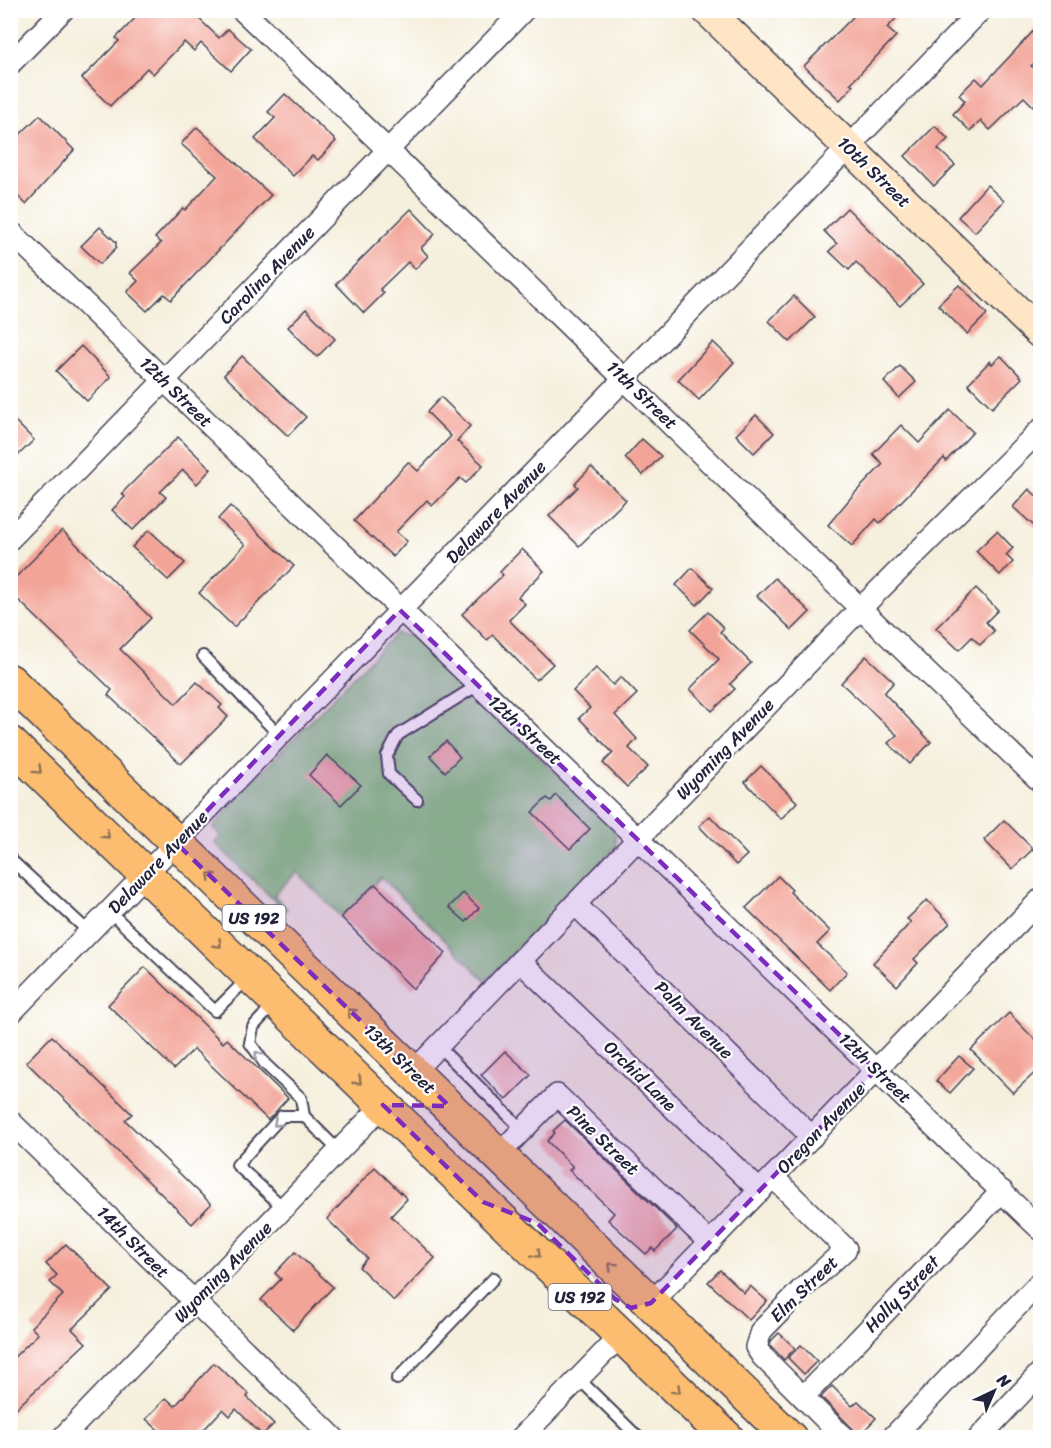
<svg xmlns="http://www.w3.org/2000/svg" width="1051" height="1448" viewBox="0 0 1051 1448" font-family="Sriracha,sans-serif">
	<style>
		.green { fill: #8ccb82; stroke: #57765e; stroke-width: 1.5 }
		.building { fill: #f3a498 }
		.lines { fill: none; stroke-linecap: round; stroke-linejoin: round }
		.lane-casing { stroke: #424153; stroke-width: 14 }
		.street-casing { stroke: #424153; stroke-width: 24 }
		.secondary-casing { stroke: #424153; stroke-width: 33 }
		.highway-casing { stroke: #424153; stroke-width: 36 }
		.lane { stroke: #fff; stroke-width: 10 }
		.street { stroke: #fff; stroke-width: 21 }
		.secondary { stroke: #fee5c5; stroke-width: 30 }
		.highway { stroke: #fcbd6f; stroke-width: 33 }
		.oneway { stroke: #8f7055 }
		.oneway2 { stroke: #9c9ca7 }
		.marked { fill: #7b2cbf; fill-opacity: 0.2; stroke: #7b2cbf; stroke-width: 4.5; stroke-dasharray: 12 8; stroke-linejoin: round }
		.labels { text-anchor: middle; stroke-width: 4.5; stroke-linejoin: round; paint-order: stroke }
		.shield { fill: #fff; stroke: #646476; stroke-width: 1.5 }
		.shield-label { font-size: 16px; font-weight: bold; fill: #22223b }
		.street-label { font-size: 18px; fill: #22223b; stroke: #fff }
	</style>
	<rect width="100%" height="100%" fill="#fff"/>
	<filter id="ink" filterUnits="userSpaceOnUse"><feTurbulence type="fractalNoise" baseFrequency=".0167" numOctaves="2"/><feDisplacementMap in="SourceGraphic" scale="12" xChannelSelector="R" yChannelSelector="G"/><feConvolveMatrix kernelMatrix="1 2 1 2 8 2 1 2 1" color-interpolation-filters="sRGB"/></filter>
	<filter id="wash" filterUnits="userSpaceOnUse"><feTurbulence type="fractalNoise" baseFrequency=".008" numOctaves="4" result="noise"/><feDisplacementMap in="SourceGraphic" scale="24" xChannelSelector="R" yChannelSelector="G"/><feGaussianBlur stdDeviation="1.35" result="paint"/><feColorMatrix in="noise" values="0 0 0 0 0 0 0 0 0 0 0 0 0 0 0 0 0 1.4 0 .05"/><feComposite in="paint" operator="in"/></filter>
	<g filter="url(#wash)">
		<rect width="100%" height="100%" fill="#f5efdd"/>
		<polygon class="green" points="396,633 416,638 609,824 615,833 616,847 486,981 381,877 341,917 297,872 274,895 287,909 285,911 215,843 221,836 213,828 241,793"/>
		<g id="blocks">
			<g class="building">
				<polygon points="143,10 190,10 219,38 228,29 251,49 231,71 201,43 194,51 184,42 153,74 147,68 110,106 82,78 119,41 116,38"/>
				<polygon points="860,10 904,10 887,28 896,36 850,84 853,86 840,100 804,66"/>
				<polygon points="1041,23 1041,57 1031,66 1041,74 1041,99 1033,106 1024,97 990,130 981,121 970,131 953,114 965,101 959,95 976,78 983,85"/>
				<polygon points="285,94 336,141 318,160 312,156 293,176 255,139 275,118 268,112"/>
				<polygon points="40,115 74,150 26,204 10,189 10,144"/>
				<polygon points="935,126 948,139 938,149 955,165 934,186 905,156"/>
				<polygon points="197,127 271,195 171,300 164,294 147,311 127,292 138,281 130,273 161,243 155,238 183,208 185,210 217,176 181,144"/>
				<polygon points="987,185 1004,201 975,232 958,217"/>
				<polygon points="847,208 923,284 900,306 856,262 849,270 829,251 837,244 824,231"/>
				<polygon points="411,209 435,234 421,248 428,256 415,269 408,262 380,289 384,293 364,313 336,284"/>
				<polygon points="100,227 116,242 116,248 100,264 81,246"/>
				<polygon points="959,285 987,314 967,334 938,305"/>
				<polygon points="794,296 815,317 790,342 769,321"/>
				<polygon points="306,309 335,339 317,357 288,327"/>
				<polygon points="713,342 734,362 699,400 678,380"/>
				<polygon points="81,346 111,377 87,401 56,371"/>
				<polygon points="242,356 306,417 288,436 224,375"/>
				<polygon points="1001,356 1022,378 992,408 968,384 990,361 992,364"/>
				<polygon points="900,366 916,382 899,398 884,382"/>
				<polygon points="441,397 470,426 457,441 483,465 466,483 460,478 432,506 427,500 396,532 407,541 393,557 354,521 408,462 418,471 451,436 427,412"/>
				<polygon points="950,410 973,432 946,461 944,458 880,523 876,519 852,546 828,525 853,495 883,464 873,454 901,425 919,443"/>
				<polygon points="756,415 774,433 754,453 736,435"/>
				<polygon points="10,416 34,440 10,463"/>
				<polygon points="178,437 211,469 197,484 183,470 160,492 166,497 133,530 112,510 125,497 122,493"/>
				<polygon points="642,439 661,456 643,475 625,458"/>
				<polygon points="591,467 626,500 579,546 549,516 578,487 575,484"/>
				<polygon points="1029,489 1041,500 1041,532 1013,507"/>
				<polygon points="230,506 294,566 234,627 199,593 245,545 218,519"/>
				<polygon points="62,530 151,618 120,649 176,704 197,682 222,705 219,708 228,717 181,764 108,695 112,690 10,592 10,583"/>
				<polygon points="149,530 185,563 168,580 132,547"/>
				<polygon points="997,531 1013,548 1006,555 1013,562 1000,575 976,551"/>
				<polygon points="522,549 544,571 518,597 525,604 509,620 553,664 536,680 493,635 487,640 462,614 503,575 500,572"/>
				<polygon points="692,568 713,588 697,605 676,585"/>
				<polygon points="775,578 810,612 792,630 757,596"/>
				<polygon points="976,588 998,610 986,622 994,631 980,645 972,637 959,650 936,628"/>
				<polygon points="708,612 724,628 720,632 751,663 730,684 735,689 712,711 690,689 719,659 690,630"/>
				<polygon points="866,656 894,682 884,693 931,742 910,764 888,743 897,735 841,683"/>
				<polygon points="596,668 613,685 621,677 637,694 615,715 637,739 629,748 648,767 627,787 603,763 613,753 579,718 590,708 573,691"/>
				<polygon points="446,741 460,757 445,772 430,756"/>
				<polygon points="327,755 361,785 341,805 309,775"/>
				<polygon points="761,766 797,802 781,819 745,782"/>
				<polygon points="556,795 590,829 570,849 532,812 547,798 551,801"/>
				<polygon points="710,816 747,855 736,865 699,826"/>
				<polygon points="1004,820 1033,849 1012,869 984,840"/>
				<polygon points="778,876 792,890 790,892 830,931 817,944 847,972 830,990 746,908"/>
				<polygon points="375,884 446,953 413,989 341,917"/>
				<polygon points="463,893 479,908 466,922 449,907"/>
				<polygon points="927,900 950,923 914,959 918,963 897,986 873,963 911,922 907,919"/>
				<polygon points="145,967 223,1043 227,1039 288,1098 268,1120 194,1049 174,1069 108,1005"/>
				<polygon points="1009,1013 1041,1046 1041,1067 1013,1093 971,1050"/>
				<polygon points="52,1036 132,1114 125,1120 211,1204 192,1224 26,1062"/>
				<polygon points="505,1051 531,1075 506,1100 481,1075"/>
				<polygon points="959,1056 973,1068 950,1093 936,1081"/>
				<polygon points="565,1120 677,1229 655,1251 652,1248 646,1254 608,1220 614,1213 569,1170 573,1167 547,1141 555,1133 553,1131"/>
				<polygon points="375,1167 407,1199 391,1216 435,1258 394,1301 359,1267 367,1258 327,1219"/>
				<polygon points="66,1244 112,1290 72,1329 86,1343 10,1414 10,1361 38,1334 31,1327 63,1295 50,1282 57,1275 46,1264"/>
				<polygon points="295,1252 333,1287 293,1330 261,1300 281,1279 275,1273"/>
				<polygon points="720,1270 744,1293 750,1286 767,1301 749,1320 708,1282"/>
				<polygon points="779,1333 795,1348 784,1360 770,1345 771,1341"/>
				<polygon points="801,1345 817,1361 804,1374 788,1358"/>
				<polygon points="214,1363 249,1394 247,1397 274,1424 262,1435 236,1409 230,1416 223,1409 197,1437 166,1437 146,1419 166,1398 175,1406"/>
				<polygon points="832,1386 852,1406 858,1401 876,1418 858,1437 853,1429 821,1397"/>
			</g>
		</g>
	</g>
	<g filter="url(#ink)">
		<use href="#blocks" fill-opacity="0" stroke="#424153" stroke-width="1.5"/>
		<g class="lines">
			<g class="lane-casing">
				<g id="lane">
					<polyline points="203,656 279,735"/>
					<polyline points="417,800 389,774 387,756 398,735 478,685"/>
					<polyline points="10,859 90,933"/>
					<polyline points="110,912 215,1011 248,978"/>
					<polyline points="273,1005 253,1027 250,1043 265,1064 301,1098 304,1116"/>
					<polyline points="438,1046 523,1130"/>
					<polyline points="284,1208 237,1165 282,1116 304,1116 339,1151"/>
					<polyline points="397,1379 494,1278"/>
					<polyline points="579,1379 639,1438"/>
				</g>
			</g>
			<g class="street-casing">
				<g id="street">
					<path d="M 242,10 C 510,265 772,526 1040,781"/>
					<polyline points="10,64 63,10"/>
					<polyline points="10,231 1040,1229"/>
					<polyline points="10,539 524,10"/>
					<polyline points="575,904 812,1137"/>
					<polyline points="520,961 760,1191"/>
					<polyline points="10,1014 981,10"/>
					<polyline points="413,1072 860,609 1040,430"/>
					<polyline points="10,1121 334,1438"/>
					<polyline points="499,1154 557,1095 710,1243"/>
					<polyline points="773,1177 846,1249 801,1290 761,1331 756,1347 762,1356 844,1438"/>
					<polyline points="651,1303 1040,900"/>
					<polyline points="803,1397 1002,1191"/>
					<polyline points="62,1438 383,1105"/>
					<polyline points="521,1438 620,1336"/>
					<polyline points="892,1438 1040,1282"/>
					<polyline points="979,1438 1040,1373"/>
				</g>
			</g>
			<g class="secondary-casing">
				<polyline id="secondary" points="707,10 1040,333"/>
			</g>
			<g class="highway-casing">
				<g id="highway">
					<polyline points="10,681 790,1438"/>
					<polyline points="10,743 727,1438"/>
				</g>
			</g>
			<use href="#lane" class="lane"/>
			<use href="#street" class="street"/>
			<use href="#secondary" class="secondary"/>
			<use href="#highway" class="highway"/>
		</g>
		<defs><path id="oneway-chevron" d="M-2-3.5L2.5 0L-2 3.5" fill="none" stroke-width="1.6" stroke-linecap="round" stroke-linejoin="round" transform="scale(1.5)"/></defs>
		<g class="oneway">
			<use href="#oneway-chevron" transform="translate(38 770) rotate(44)"/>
			<use href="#oneway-chevron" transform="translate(106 835) rotate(43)"/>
			<use href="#oneway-chevron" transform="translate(211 876) rotate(-136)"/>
			<use href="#oneway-chevron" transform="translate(218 944) rotate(44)"/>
			<use href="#oneway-chevron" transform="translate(351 1012) rotate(-136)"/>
			<use href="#oneway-chevron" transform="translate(358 1081) rotate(44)"/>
			<use href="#oneway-chevron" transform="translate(537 1254) rotate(44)"/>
			<use href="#oneway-chevron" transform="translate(612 1266) rotate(-135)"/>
			<use href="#oneway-chevron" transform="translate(677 1390) rotate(44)"/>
		</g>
		<g class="oneway2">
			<use href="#oneway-chevron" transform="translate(258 1055) rotate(-126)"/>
			<use href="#oneway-chevron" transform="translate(277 1123) rotate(137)"/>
		</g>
	</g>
	<path class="marked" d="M 400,610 L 876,1070 L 651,1303 L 631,1308 L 615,1299 L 537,1223 L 483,1202 L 383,1105 L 449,1106 L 176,843 Z"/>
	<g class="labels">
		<g class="shield">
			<rect x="222.5" y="905" width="63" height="26" rx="4.5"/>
			<rect x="548.5" y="1284" width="63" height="26" rx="4.5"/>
		</g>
		<g class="shield-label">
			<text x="254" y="924">US 192</text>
			<text x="580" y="1303">US 192</text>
		</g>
		<g class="street-label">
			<text transform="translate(874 172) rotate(44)" y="6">10th Street</text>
			<text transform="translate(267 275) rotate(-46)" y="6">Carolina Avenue</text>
			<text transform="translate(176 392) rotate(44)" y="6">12th Street</text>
			<text transform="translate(642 395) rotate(44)" y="6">11th Street</text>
			<text transform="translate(496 512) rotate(-46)" y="6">Delaware Avenue</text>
			<text transform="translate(525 730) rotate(43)" y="6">12th Street</text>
			<text transform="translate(725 749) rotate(-46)" y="6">Wyoming Avenue</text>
			<text transform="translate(158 862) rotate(-46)" y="6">Delaware Avenue</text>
			<text transform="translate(694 1020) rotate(45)" y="6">Palm Avenue</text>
			<text transform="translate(400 1059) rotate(44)" y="6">13th Street</text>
			<text transform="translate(875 1068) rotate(44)" y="6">12th Street</text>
			<text transform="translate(640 1076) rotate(44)" y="6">Orchid Lane</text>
			<text transform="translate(821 1128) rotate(-46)" y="6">Oregon Avenue</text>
			<text transform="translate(603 1140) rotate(44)" y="6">Pine Street</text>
			<text transform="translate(133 1242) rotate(45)" y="6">14th Street</text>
			<text transform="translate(223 1272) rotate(-46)" y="6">Wyoming Avenue</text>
			<text transform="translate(804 1289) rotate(-44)" y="6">Elm Street</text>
			<text transform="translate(902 1294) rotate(-46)" y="6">Holly Street</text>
		</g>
	</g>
	<rect width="1051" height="1448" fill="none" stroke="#fff" stroke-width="36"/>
	<g transform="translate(994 1391) rotate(44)" stroke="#ffffff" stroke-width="4.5" paint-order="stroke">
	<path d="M0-4.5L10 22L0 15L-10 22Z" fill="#22223b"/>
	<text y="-9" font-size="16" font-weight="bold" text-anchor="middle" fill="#22223b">N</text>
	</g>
</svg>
